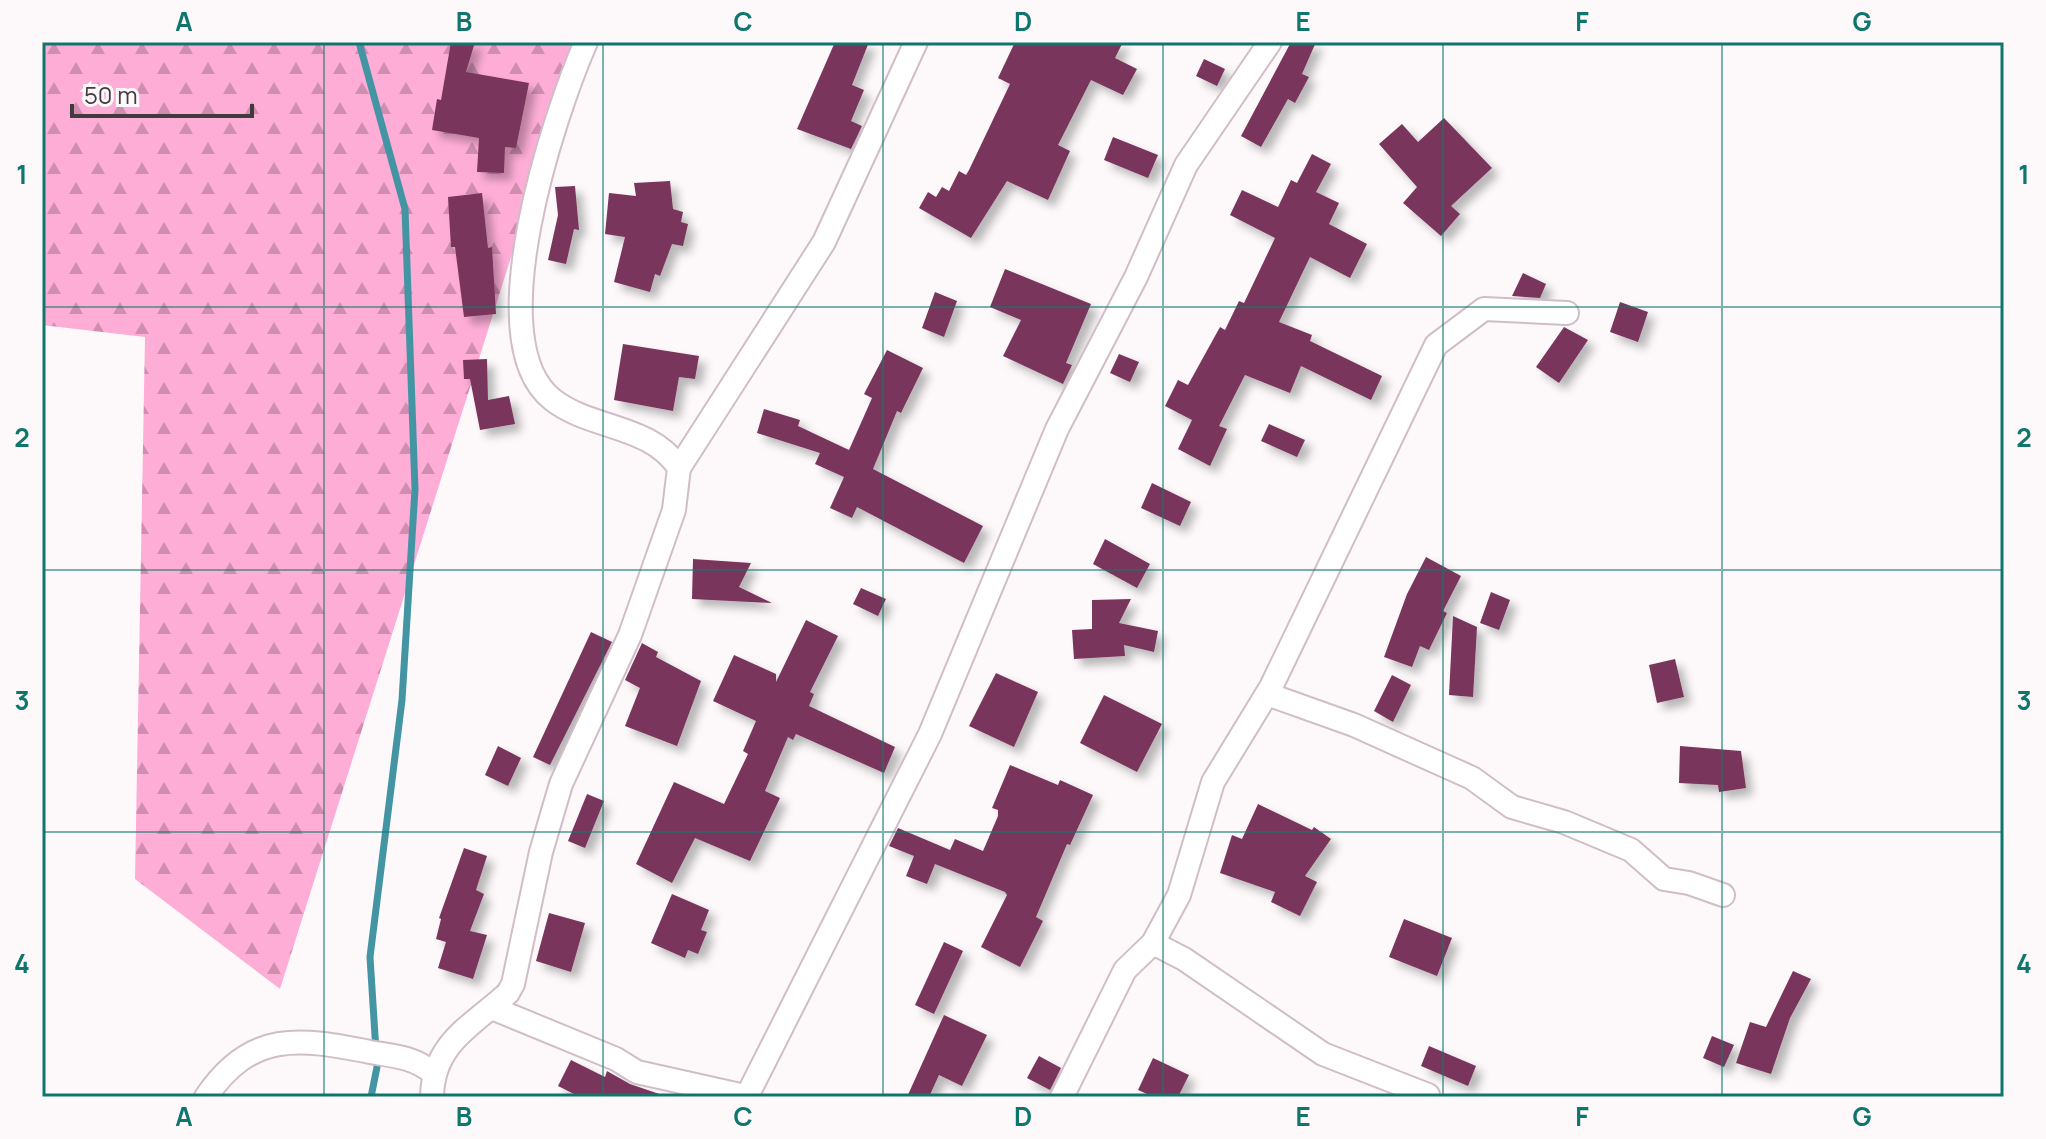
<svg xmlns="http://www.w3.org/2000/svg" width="2046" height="1139" viewBox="0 0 2046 1139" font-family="Manrope,sans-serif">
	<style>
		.forest { fill: url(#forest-firs) }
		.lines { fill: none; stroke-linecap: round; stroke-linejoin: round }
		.stream { stroke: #4495a4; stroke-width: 7 }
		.building { fill: #7a355c; filter: url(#shadow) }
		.street-casing { stroke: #d1bdc7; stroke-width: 26 }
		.street { stroke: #fff; stroke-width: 22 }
		.grid { fill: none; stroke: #0f766e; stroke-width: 2; stroke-opacity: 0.55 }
		.neatline { fill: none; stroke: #0f766e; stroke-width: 3 }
		.grid-label { font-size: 26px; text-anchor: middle; font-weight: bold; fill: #0f766e }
	</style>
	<defs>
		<pattern id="forest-firs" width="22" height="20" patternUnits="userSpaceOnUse" patternTransform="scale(2)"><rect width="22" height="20" fill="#feadd7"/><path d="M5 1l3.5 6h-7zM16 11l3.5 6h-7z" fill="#cf8eb0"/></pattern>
		<filter id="shadow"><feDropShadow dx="7" dy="7" stdDeviation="4" flood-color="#0004"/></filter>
	</defs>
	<rect width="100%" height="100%" fill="#fdf9fb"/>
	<polygon class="forest" points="42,42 579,42 280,989 135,879 145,337 42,325"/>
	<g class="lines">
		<polyline class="stream" points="359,42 405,209 415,489 402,700 370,957 377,1067 371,1097"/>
	</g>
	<g class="building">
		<polygon points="451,42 475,42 466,72 529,83 516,148 505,147 504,173 477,172 479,138 432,130 437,99 441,100"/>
		<polygon points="835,42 869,42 852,85 864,90 851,121 862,126 851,149 797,129"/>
		<polygon points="1015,42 1123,42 1115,58 1137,69 1123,95 1091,80 1058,145 1070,151 1048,200 1007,181 971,238 919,208 928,192 936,197 942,187 949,191 959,171 966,175 969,170 1010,84 998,78"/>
		<polygon points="1291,42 1316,42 1302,74 1309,77 1295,103 1288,99 1261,147 1241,136"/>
		<polygon points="1204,59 1225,69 1217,86 1196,76"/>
		<polygon points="1444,118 1492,168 1451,206 1460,214 1441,236 1403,203 1417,187 1379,144 1402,124 1418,142"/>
		<polygon points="1113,137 1158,155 1148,178 1104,160"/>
		<polygon points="1312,154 1331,164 1316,192 1339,203 1329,224 1367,244 1350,278 1310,257 1279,322 1312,335 1310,341 1382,376 1371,400 1301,366 1290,393 1245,375 1219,426 1227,429 1210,466 1178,449 1192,420 1165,406 1178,380 1188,385 1220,327 1225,330 1239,301 1244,303 1275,238 1230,215 1242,190 1278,207 1291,180 1297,183"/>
		<polygon points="670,181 673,209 683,212 681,222 688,224 683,246 672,244 660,276 655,274 650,292 614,282 625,237 605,234 609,193 636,196 634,183"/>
		<polygon points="575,186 579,230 574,229 566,264 548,260 558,215 555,187"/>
		<polygon points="482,193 488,248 492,247 496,314 464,317 455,247 451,247 448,197"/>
		<polygon points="1005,269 1091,304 1066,363 1072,365 1063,384 1003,356 1021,320 990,307"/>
		<polygon points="1523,273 1546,284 1540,298 1512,296"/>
		<polygon points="935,292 957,301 944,337 922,328"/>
		<polygon points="1620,302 1648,312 1638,342 1610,332"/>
		<polygon points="1564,327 1588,340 1559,383 1536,367"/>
		<polygon points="623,344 699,356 695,379 679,377 673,411 614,400"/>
		<polygon points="887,350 923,368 901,413 897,411 873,469 983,526 964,563 857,507 852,518 830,508 844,477 815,464 820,453 757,433 764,409 800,420 798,426 849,450 872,398 864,394"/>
		<polygon points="1119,354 1139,362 1130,382 1110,373"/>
		<polygon points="487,359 488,400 509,396 515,424 480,430 470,379 464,379 463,360"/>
		<polygon points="1269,424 1305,440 1297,457 1261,441"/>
		<polygon points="1152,483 1191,502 1180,526 1141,508"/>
		<polygon points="1105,539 1150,564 1137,588 1093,564"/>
		<polygon points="1426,557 1461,576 1443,611 1447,613 1429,650 1420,646 1412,667 1384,657 1407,594"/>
		<polygon points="693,559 751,563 739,587 772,603 692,599"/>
		<polygon points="861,588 886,599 878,616 853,604"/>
		<polygon points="1491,592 1510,600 1499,630 1480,623"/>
		<polygon points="1131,599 1119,623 1158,631 1154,652 1124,645 1125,656 1074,659 1072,630 1092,629 1092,600"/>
		<polygon points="1453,616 1477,627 1473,697 1449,695"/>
		<polygon points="806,620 838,636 810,692 814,694 809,706 895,747 884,773 796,734 793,740 788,737 765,791 780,798 750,861 695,838 672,883 636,864 674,782 724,804 748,754 743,751 756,721 713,701 734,655 776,674 776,682"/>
		<polygon points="591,632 612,642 550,765 533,757"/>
		<polygon points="642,643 658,652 656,657 701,681 677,746 625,726 640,688 625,680"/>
		<polygon points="1675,659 1684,697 1657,703 1649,665"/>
		<polygon points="996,673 1038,692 1014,747 969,726"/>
		<polygon points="1392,675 1411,685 1393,722 1374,711"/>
		<polygon points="1104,695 1162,724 1137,772 1080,743"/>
		<polygon points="498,746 521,758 508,786 485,775"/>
		<polygon points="1680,746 1741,751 1746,788 1719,792 1718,785 1679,783"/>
		<polygon points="1010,765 1058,785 1060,780 1093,795 1070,845 1067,844 1036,917 1043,921 1020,967 981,947 1007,895 1005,892 935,864 927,884 906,876 914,856 889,846 898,828 950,850 955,839 983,851 998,816 998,810 992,808"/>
		<polygon points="587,794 604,801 585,848 568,841"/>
		<polygon points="1258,804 1312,830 1314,827 1331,839 1305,876 1317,882 1300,916 1271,902 1275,892 1220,873 1232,835 1242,839"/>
		<polygon points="464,848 487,856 476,890 484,894 470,931 487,935 473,979 438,968 446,942 436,939 441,919 439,918"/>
		<polygon points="672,894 709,910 701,930 707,932 698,954 688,950 685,958 651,943"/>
		<polygon points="549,913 585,923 571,972 536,961"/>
		<polygon points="1404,919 1452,938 1437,976 1389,957"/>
		<polygon points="944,942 963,951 934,1014 915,1005"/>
		<polygon points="1793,971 1811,979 1790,1018 1771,1074 1736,1063 1750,1022 1766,1027"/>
		<polygon points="944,1015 987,1035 962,1086 939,1075 929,1097 907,1097"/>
		<polygon points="1712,1036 1734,1045 1724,1067 1703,1058"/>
		<polygon points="1429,1046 1476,1066 1468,1086 1421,1066"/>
		<polygon points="1039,1056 1061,1068 1050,1090 1027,1078"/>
		<polygon points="1153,1058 1189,1075 1178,1097 1154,1097 1138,1090"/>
		<polygon points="571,1060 605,1077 607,1071 630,1084 668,1097 580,1097 558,1086"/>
	</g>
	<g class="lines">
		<g class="street-casing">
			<g id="street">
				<polyline points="679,468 824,242 916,42"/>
				<polyline points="1267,694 1354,725 1472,778 1512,807 1564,822 1631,850 1664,879 1689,883 1723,895"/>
				<polyline points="1153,943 1184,959 1323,1054 1428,1095"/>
				<polyline points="492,1008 616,1059 637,1072 749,1097"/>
				<polyline points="747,1096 930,734 1057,429 1136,277 1186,165 1270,42"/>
				<path d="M 206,1097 C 251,1030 300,1038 370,1052 C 394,1056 414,1057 433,1073"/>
				<path d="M 432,1097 C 433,1043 472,1026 508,993 L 513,984 L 541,852 L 561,784 L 630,635 L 674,510 L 679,468 C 650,424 592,430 553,400 C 477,342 555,113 586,42"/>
				<polyline points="1062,1097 1125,970 1153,943 1179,895 1213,782 1271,687 1436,345 1484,309 1567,313"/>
			</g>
		</g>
		<use href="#street" class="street"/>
	</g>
	<path class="grid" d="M 324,42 L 324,1097M 603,42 L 603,1097M 883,42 L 883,1097M 1163,42 L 1163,1097M 1443,42 L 1443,1097M 1722,42 L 1722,1097M 42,307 L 2004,307M 42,570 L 2004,570M 42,832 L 2004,832"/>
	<rect width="2046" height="1139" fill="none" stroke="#fdf9fb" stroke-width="88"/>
	<path d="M72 104v12h180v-12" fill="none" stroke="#423a3e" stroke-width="4"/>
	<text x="84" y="104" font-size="24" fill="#423a3e" stroke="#fdf9fb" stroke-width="6" paint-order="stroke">50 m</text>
	<rect x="44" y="44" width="1958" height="1051" class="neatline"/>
	<g class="grid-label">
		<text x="184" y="31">A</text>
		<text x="464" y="31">B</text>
		<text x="743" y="31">C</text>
		<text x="1023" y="31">D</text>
		<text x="1303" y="31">E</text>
		<text x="1582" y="31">F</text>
		<text x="1862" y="31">G</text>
		<text x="22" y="184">1</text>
		<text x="2024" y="184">1</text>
		<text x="22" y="447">2</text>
		<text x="2024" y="447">2</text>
		<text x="22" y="710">3</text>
		<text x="2024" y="710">3</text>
		<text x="22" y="973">4</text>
		<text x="2024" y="973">4</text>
		<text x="184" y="1126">A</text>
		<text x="464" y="1126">B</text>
		<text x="743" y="1126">C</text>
		<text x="1023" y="1126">D</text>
		<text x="1303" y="1126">E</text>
		<text x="1582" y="1126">F</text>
		<text x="1862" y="1126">G</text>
	</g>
</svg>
